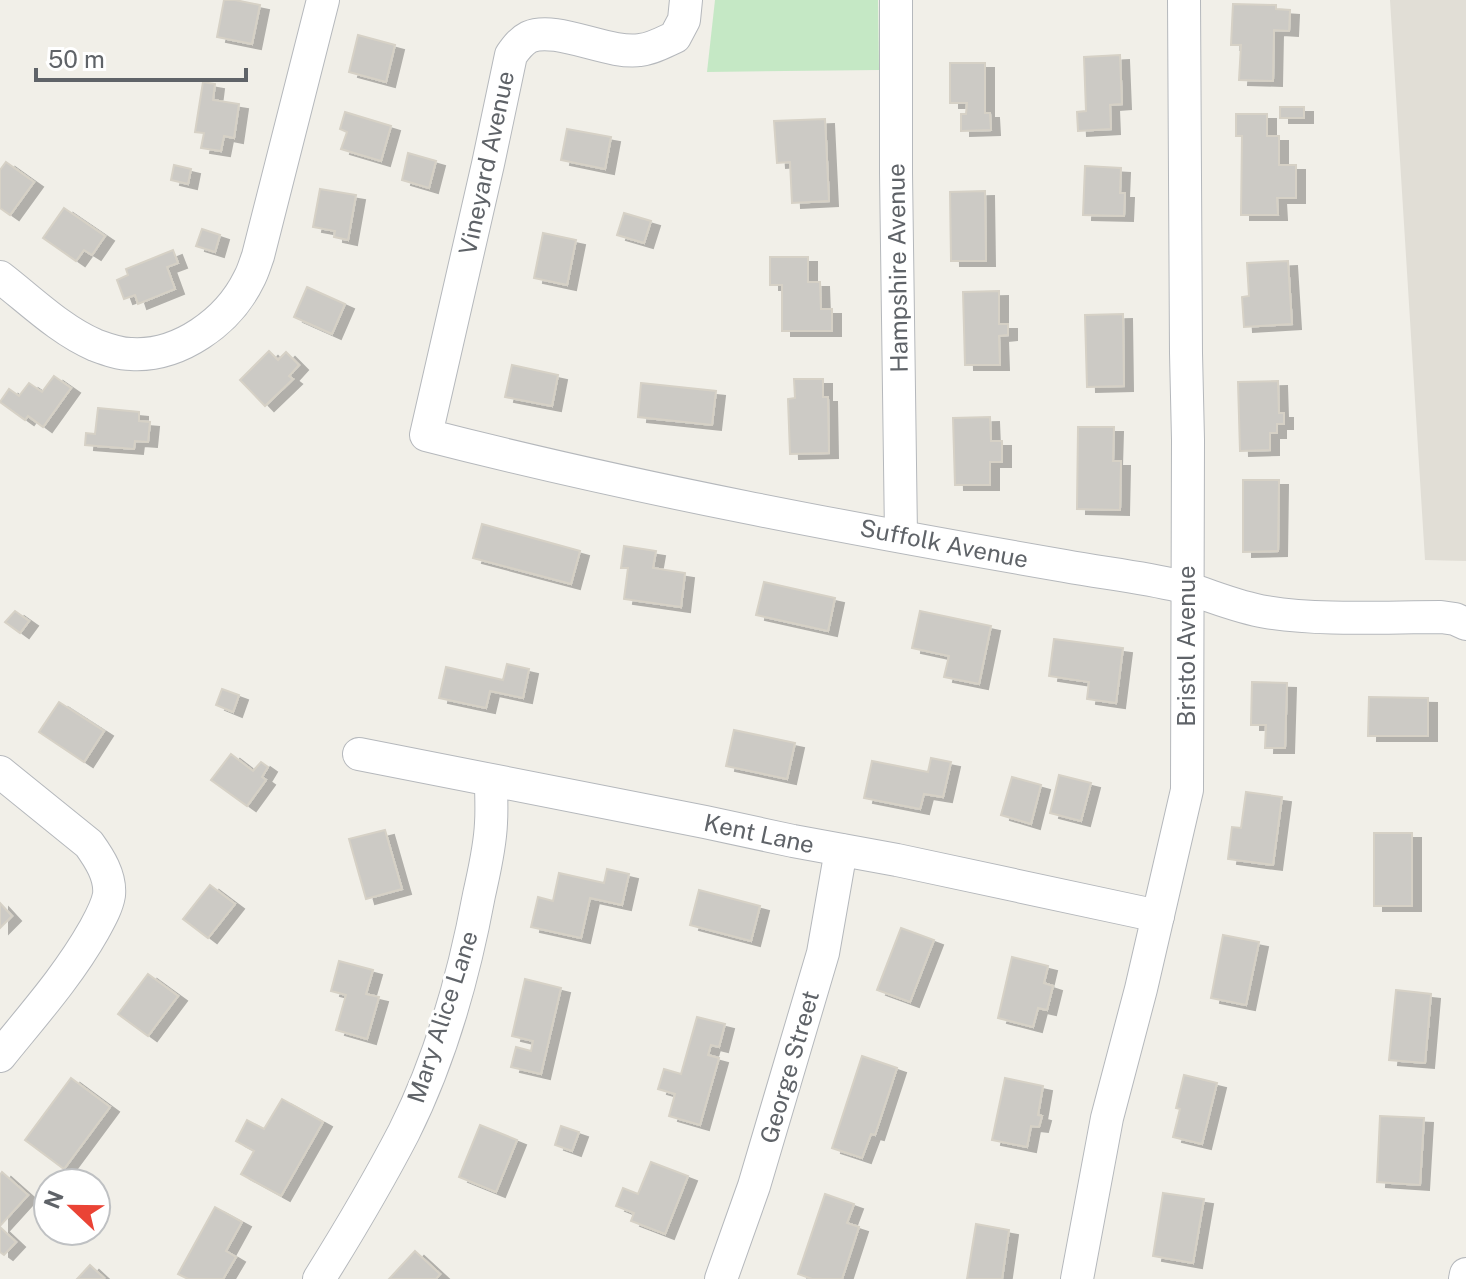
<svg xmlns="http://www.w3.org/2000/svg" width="1466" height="1279" viewBox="0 0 1466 1279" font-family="'Public Sans',sans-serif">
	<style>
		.education { fill: #e1ded6 }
		.green { fill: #c5e8c5 }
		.building { fill: #cccac5; stroke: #d6d1c6; stroke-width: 2; filter: url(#shadow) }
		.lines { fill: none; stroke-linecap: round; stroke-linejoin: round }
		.street-casing { stroke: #b5b8bc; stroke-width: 34 }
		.street { stroke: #fff; stroke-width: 32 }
		.labels { text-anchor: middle; stroke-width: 6; stroke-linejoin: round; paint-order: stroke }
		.street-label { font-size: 24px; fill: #5f6368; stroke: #fff }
	</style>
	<defs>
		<filter id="shadow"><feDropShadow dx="9" dy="5" stdDeviation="0" flood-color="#0004"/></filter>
	</defs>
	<rect width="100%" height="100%" fill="#f1efe8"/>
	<polygon class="education" points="1390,0 1466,0 1466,561 1425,560"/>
	<polygon class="green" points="715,0 878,0 879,70 707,72"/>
	<g class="building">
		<polygon points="224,0 235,0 260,5 252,44 217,37"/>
		<polygon points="1233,4 1276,5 1276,9 1290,10 1289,31 1274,30 1273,81 1239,80 1241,45 1231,45"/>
		<polygon points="358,35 395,45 386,82 349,72"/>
		<polygon points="1120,55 1122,104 1110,105 1111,129 1078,131 1077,112 1086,111 1084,57"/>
		<polygon points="950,63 985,63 985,113 990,113 991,130 961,131 961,114 966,114 967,103 950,103"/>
		<polygon points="203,82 215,84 213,100 239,104 234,138 224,136 221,151 201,148 204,133 195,132"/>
		<rect x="1280" y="107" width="24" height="11"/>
		<polygon points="345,112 391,126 381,161 341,149 347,132 340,129"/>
		<polygon points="1236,114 1267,114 1267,136 1279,136 1279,165 1296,165 1296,198 1277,198 1278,215 1241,215 1242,136 1236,136"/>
		<polygon points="825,119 829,201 792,203 790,162 777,163 774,121"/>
		<polygon points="567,129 611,137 605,169 561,160"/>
		<polygon points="408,153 436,161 429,188 402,180"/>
		<polygon points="6,162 34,182 10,215 0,208 0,170"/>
		<polygon points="174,165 191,169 188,184 171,180"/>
		<polygon points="1085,166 1121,168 1120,193 1125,193 1124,216 1083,215"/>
		<polygon points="320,189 356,195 348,240 334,237 335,231 313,227"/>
		<polygon points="985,191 986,261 951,261 950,192"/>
		<polygon points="64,208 105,236 92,255 84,250 76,261 43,238"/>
		<polygon points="624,213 651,221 644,243 617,235"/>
		<polygon points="202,229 220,235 215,252 196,246"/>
		<polygon points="543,233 576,240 567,285 534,278"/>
		<polygon points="173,250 178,263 167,267 175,289 138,304 135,295 124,299 117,280 128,275 126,269"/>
		<polygon points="770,257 808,257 808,282 820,282 821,309 832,309 832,331 782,331 782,285 770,285"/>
		<polygon points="1288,261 1292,324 1244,327 1242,297 1249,296 1247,263"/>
		<polygon points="307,287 345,304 332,334 294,317"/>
		<polygon points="999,291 999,324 1008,324 1008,335 999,336 1000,365 965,365 963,292"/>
		<polygon points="1123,314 1124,386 1087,387 1085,315"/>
		<polygon points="269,351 278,360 286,352 299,365 289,376 293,379 265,406 240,380"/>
		<polygon points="512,365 558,375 552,406 505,397"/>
		<polygon points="54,376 71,388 43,427 28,416 25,420 0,402 9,389 19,396 29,383 42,392"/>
		<polygon points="794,379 823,379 823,397 828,397 829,453 790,454 788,399 795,398"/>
		<polygon points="1278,381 1279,413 1284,413 1284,424 1277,424 1277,433 1270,433 1270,450 1240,451 1238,382"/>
		<polygon points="641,383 716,391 712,425 638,417"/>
		<polygon points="98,408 139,412 139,421 150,422 148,442 135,441 134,449 85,445 86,433 95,434"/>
		<polygon points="990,417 991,441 1002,441 1002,462 990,462 990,485 955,485 953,418"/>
		<polygon points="1078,427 1114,427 1113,461 1121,461 1120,510 1077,509"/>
		<polygon points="1243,480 1279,480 1278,551 1243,552"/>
		<polygon points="482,524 580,551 571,584 473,558"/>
		<polygon points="624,546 656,551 653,568 685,573 681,607 624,599 628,568 621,568"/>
		<polygon points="764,582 835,598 828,631 756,615"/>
		<polygon points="15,611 29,621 20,633 5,622"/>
		<polygon points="920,611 991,626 979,684 944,677 949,656 912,648"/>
		<polygon points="1054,639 1123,648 1116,703 1087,699 1089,682 1049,676"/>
		<polygon points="507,664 529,669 523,698 490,691 486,708 439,698 446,667 503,680"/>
		<polygon points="1252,682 1287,683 1285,748 1265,748 1266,725 1251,725"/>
		<polygon points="222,689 239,695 233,712 216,705"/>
		<polygon points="1369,697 1428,698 1428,736 1368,736"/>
		<polygon points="59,702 104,731 84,762 39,732"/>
		<polygon points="734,730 795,743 787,779 726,766"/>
		<polygon points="231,754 253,771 261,762 268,767 262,777 266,780 247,806 211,780"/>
		<polygon points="931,758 951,762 943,797 924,794 920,809 864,798 872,761 928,772"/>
		<polygon points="1059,775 1091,783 1081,821 1050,813"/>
		<polygon points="1012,777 1041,785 1031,824 1001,815"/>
		<polygon points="1246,792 1282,797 1273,865 1228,859 1232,827 1241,828"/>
		<polygon points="385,830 402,889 366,899 349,839"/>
		<rect x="1374" y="833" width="38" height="73"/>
		<polygon points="607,869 629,874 622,905 590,898 581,938 531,927 538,897 553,901 559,873 604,883"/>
		<polygon points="210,885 235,904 208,938 183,919"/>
		<polygon points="699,890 760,906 751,941 690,925"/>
		<polygon points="0,903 12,916 0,928"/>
		<polygon points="901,928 934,940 910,1002 877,990"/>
		<polygon points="1223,935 1259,942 1246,1005 1211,998"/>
		<polygon points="1012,957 1048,966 1044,983 1053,986 1047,1010 1038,1008 1033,1027 998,1018"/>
		<polygon points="339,961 373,970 366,994 379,997 367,1039 336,1030 346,995 331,991"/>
		<polygon points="148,974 178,996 148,1036 118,1014"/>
		<polygon points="525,979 561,988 541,1074 511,1067 516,1047 531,1051 533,1041 512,1036"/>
		<polygon points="1396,990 1431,994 1425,1063 1389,1060"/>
		<polygon points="697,1017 725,1024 719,1047 711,1045 708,1055 719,1058 700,1125 669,1116 675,1094 658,1089 664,1069 681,1074"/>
		<polygon points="862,1056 897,1068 875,1135 871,1134 862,1158 832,1148"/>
		<polygon points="1184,1075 1217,1083 1202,1144 1173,1137 1180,1109 1176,1108"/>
		<polygon points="71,1078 110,1107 64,1169 25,1140"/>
		<polygon points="1005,1078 1043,1086 1038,1115 1042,1116 1039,1127 1031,1126 1027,1147 992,1140"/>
		<polygon points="282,1099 323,1122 281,1196 241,1174 254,1151 236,1141 247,1120 264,1129"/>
		<polygon points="1380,1116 1424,1118 1420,1185 1377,1182"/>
		<polygon points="480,1125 517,1140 496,1192 459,1177"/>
		<polygon points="561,1126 579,1132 572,1151 555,1145"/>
		<polygon points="651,1162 688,1176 665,1234 631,1221 634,1213 616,1206 623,1188 638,1194"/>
		<polygon points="2,1172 28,1195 0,1226 0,1175"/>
		<polygon points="1163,1193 1204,1199 1193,1263 1153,1256"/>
		<polygon points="825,1194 854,1204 847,1223 859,1227 842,1279 812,1279 798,1274"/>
		<polygon points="215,1207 242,1222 226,1251 236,1257 223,1279 188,1279 178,1274"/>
		<polygon points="976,1224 1009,1230 1002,1279 967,1279"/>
		<polygon points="0,1227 16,1242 4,1255 0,1252"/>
		<polygon points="415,1251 440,1274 436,1279 389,1279"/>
		<polygon points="90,1265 104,1278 103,1279 77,1279"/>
	</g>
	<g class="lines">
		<g class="street-casing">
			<g id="street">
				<path d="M 686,0 L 684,20 L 675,37 C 664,42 652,49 640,50 C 609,55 556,25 529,37 C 521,41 516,48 511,55 L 488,164 L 426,435 C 636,489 851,529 1065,566 C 1103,573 1142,577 1179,586 C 1208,594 1235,607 1266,612 C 1320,621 1385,617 1441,617 L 1455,619 L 1466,624"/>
				<polyline points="896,0 896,173 901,536"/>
				<path d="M 0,277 C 30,300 60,330 95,345 C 106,349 119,354 131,354 C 179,357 228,322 249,279 C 253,272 255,264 258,256 L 323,0"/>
				<polyline points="359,754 705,822 793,841 897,860 1158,916"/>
				<path d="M 0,772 L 89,844 C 99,858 111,876 109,895 C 107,907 100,919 94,930 C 68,976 33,1015 0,1056"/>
				<path d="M 319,1279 C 349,1231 378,1182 404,1132 C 441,1058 464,976 479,895 C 484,872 490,848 491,823 C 492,809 491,795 491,781"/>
				<polyline points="721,1279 754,1186 823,953 841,850"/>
				<polyline points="1077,1279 1107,1118 1141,989 1187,790 1188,440 1186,353 1184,0"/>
				<polyline points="1465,1279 1466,1274"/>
			</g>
		</g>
		<use href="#street" class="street"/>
	</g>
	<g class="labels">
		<g class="street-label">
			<text transform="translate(487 163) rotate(-78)" y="8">Vineyard Avenue</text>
			<text transform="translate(898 268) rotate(-91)" y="8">Hampshire Avenue</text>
			<text transform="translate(944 544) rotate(11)" y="8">Suffolk Avenue</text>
			<text transform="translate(1187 646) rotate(-90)" y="8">Bristol Avenue</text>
			<text transform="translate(759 834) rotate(12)" y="8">Kent Lane</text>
			<text transform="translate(443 1017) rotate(-72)" y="8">Mary Alice Lane</text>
			<text transform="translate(790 1067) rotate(-74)" y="8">George Street</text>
		</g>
	</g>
	<g transform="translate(72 1207) rotate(292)"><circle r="38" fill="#ffffff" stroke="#bfc1c3" stroke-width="2"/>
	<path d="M0-6L14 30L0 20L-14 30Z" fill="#ea4335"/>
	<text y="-12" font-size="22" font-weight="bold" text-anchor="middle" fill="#5f6368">N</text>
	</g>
	<path d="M36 68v12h210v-12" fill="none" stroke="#5f6368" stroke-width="4"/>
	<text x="48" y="68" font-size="24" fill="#5f6368" stroke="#ffffff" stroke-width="6" paint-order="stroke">50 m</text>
</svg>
